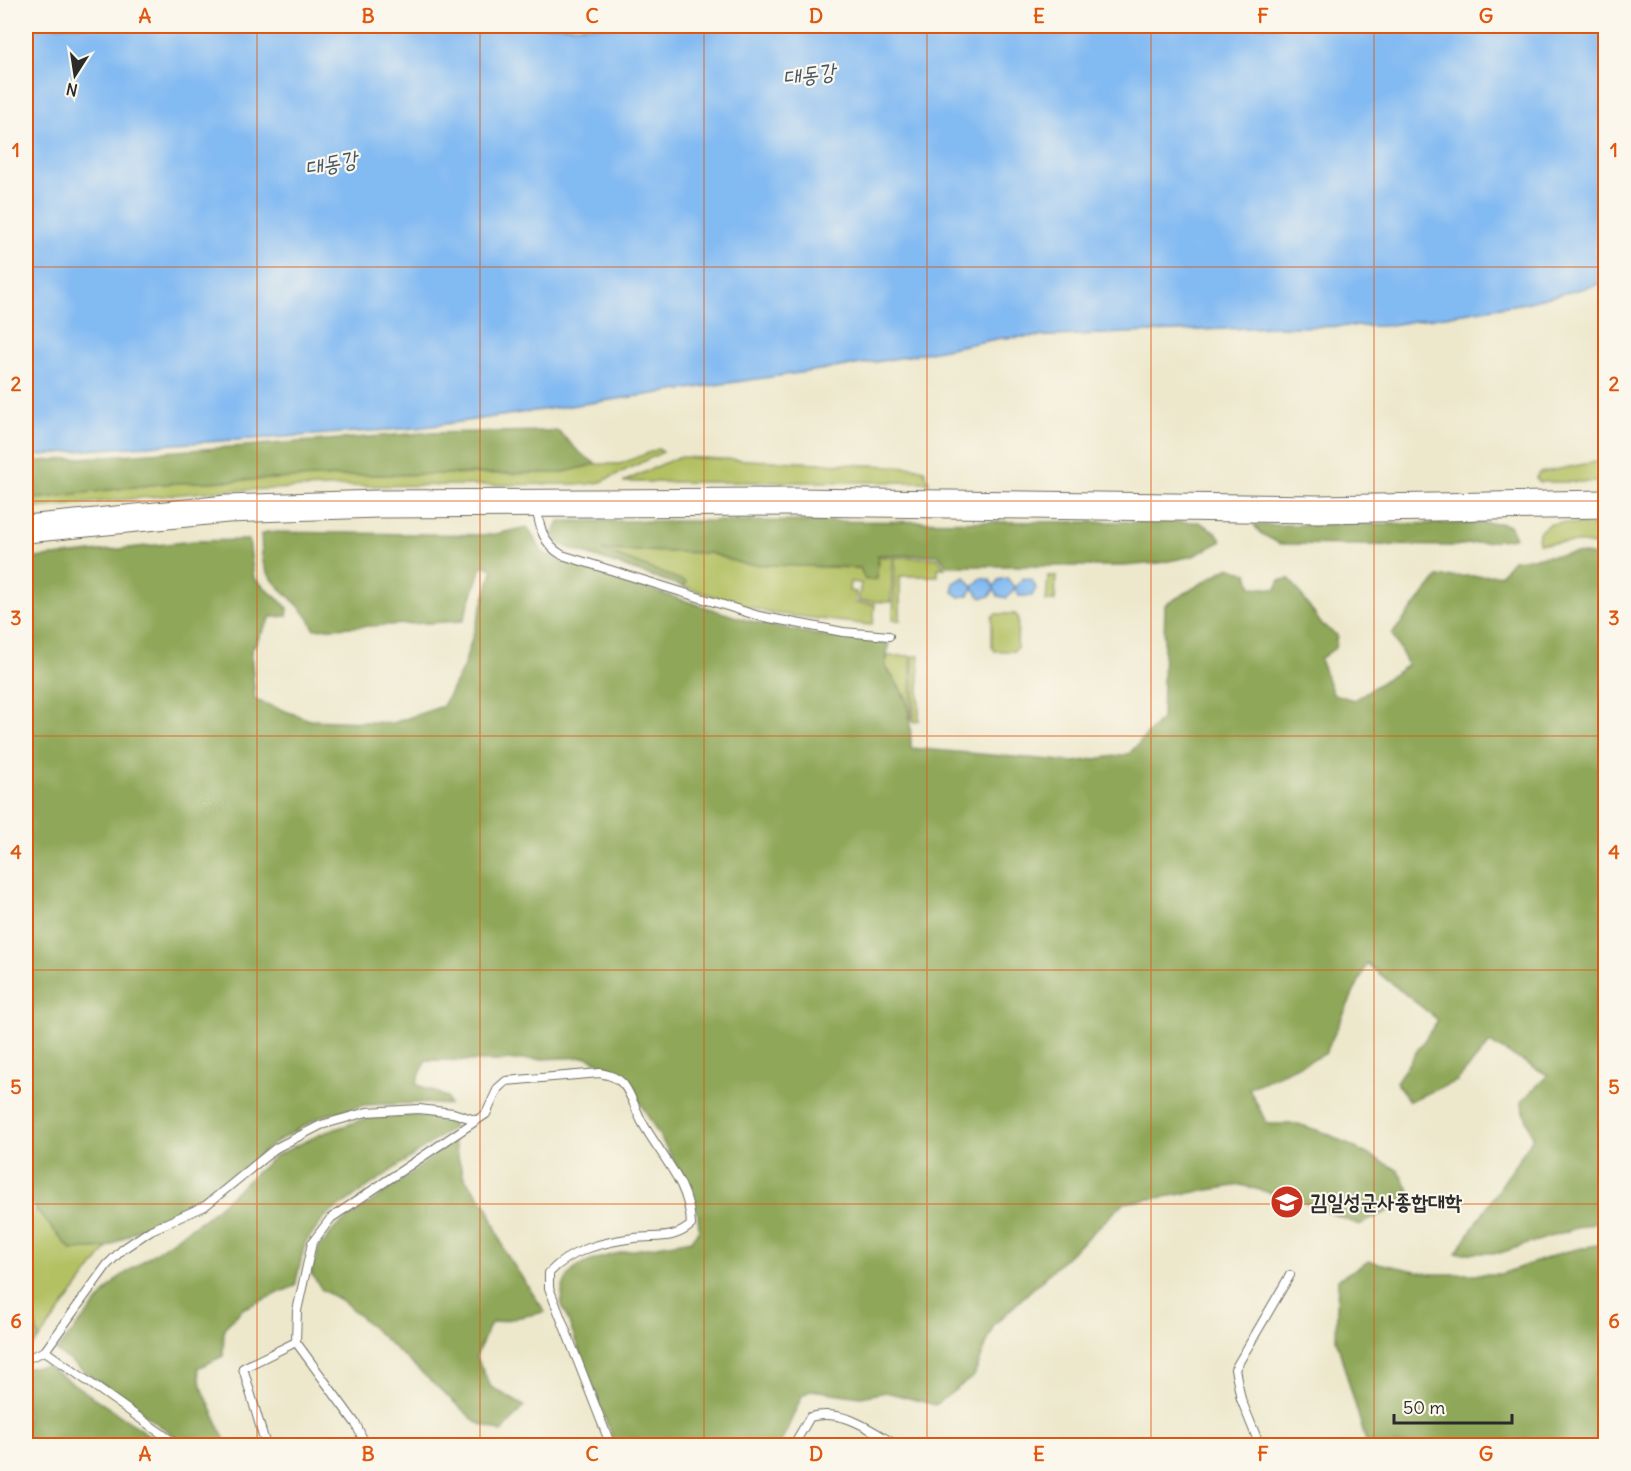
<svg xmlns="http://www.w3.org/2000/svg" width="1631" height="1471" viewBox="0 0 1631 1471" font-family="Delius,'Poor Story',sans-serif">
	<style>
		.green { fill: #b4c163; stroke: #707647; stroke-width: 1.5 }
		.forest { fill: #8fa759; stroke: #5d6942; stroke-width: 1.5 }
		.water { fill: #82baf2; stroke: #56728e; stroke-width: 1.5 }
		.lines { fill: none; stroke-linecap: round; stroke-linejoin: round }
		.lane-casing { stroke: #6f6d63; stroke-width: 10 }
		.highway-casing { stroke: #6f6d63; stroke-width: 29 }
		.lane { stroke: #fff; stroke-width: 8 }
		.highway { stroke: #fff; stroke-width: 27 }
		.grid { fill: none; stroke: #df570e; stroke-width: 1.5; stroke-opacity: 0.55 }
		.labels { text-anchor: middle; stroke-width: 4.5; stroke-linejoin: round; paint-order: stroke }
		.poi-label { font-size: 21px; font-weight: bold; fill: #2b2b2b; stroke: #fbf7ec; text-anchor: start }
		.water-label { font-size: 22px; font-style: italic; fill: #455667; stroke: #fbf7ec }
		.neatline { fill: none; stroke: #df570e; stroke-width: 2 }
		.grid-label { font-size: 20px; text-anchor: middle; font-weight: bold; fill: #df570e }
	</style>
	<rect width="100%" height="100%" fill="#fbf7ec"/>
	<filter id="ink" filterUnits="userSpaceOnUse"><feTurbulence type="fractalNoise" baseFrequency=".0167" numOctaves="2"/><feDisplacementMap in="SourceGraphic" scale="12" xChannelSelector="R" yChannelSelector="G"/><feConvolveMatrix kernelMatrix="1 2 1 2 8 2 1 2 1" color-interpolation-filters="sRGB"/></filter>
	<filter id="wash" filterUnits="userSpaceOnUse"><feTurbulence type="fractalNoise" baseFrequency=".008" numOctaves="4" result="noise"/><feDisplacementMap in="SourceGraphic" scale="24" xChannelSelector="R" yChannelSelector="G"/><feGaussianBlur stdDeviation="1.35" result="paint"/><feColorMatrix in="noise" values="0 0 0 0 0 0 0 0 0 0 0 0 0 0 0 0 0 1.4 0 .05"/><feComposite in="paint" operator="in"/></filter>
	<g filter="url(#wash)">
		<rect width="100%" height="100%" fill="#ede8cc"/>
		<g class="green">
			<polygon points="658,449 663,452 601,482 588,484 353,486 214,491 26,509 26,500 159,484 365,475 560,473 596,464 620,464"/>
			<polygon points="678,457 913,467 924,470 929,482 623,482"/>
			<polygon points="1605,460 1605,482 1539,482 1536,477 1540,473"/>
			<polygon points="1563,523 1598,526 1605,531 1605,547 1584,543 1538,543 1539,532 1549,524"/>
			<polygon points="600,550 710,553 743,564 860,568 877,579 878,557 893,557 891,602 858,601 861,583 850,582 849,591 856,592 855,603 875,604 873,623 870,625 769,613 684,587 685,583"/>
			<polygon points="895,557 938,558 945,568 938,568 938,576 900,576 900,620 893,620"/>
			<polygon points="1048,576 1056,576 1055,601 1046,601"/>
			<polygon points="995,614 1015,614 1018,617 1017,648 1014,651 995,651 992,647 992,617"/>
			<polygon points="888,656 911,656 912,722 908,700 885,666"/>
			<polygon points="913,656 919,656 919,721 914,722"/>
			<polygon points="36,1209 71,1250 107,1248 39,1339 30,1307 26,1304 26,1226"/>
		</g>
		<g class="forest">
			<polygon points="558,431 579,452 596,464 560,473 365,475 159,484 26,500 26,462 424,433"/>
			<polygon points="559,521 1199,522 1216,532 1222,541 1193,556 1159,563 1124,566 947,566 939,555 878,555 877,579 865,580 860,568 743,564 710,553 602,550 686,582 684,587 563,546 556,540 554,532"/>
			<polygon points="1499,523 1510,526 1515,538 1454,546 1280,544 1260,533 1254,525"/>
			<path d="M 527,527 L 543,553 L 560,561 L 746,620 L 813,634 L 889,644 L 885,666 C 910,703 910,703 911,748 L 1074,762 L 1129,754 L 1162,718 L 1165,605 L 1229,567 L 1248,574 L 1252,587 L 1276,589 L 1280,580 L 1290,579 L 1322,625 L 1337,635 L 1335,648 L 1320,659 L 1333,694 L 1354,700 L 1408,665 L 1392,634 L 1438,577 L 1500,575 L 1513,560 L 1576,553 L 1605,557 L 1605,1219 L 1500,1253 L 1456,1253 L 1533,1138 L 1521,1102 L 1548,1075 L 1490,1043 L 1457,1081 L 1409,1101 L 1396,1082 L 1438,1020 L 1367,964 L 1325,1054 L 1249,1088 L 1267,1124 L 1298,1124 L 1326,1133 L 1398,1170 L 1414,1199 L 1359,1225 L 1301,1201 L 1241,1185 L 1124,1203 L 994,1325 L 974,1376 L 935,1405 L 886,1392 L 861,1397 L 811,1390 L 802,1396 L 780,1445 L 615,1445 L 561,1302 C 562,1290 563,1281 572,1272 C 590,1253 664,1246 692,1240 L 699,1229 L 698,1215 L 680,1171 L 624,1075 L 588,1057 L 494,1061 L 426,1060 L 416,1084 L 447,1097 L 449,1105 L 420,1103 L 365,1105 L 320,1117 L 274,1143 L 215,1193 L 139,1229 L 107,1248 L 71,1250 L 26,1198 L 26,559 L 194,541 L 249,540 L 254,578 L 288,608 L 287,616 L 271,617 L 251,651 L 255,700 L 310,720 L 393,723 L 443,706 L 463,668 L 493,569 L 482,565 L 463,621 L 314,629 C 304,602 271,589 263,562 C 261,554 262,543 261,534 L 267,532 L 492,535 Z"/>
			<polygon points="415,1115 452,1118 454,1127 326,1216 305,1243 295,1286 244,1308 224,1328 223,1356 198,1368 201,1385 227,1445 187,1445 56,1351 117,1279 208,1216 275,1156 321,1134 367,1118"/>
			<polygon points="453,1140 464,1177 488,1208 505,1252 545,1312 491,1323 476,1356 491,1387 524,1406 502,1432 476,1422 344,1302 322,1290 311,1273 319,1248 336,1227 412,1173"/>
			<polygon points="1605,1243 1605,1445 1367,1445 1336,1339 1338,1279 1369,1261 1430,1274 1501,1274 1564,1252"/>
			<polygon points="26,1304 30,1307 39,1339 26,1352"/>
			<polygon points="47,1366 149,1435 154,1445 26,1445 26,1368"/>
		</g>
		<g class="water">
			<polygon points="26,26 1605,26 1605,283 1525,303 1384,326 1273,327 1002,338 882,361 417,428 85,450 26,457"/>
			<polygon points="965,577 973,587 981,578 990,580 994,587 998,580 1007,578 1015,588 1023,578 1032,580 1036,588 1032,596 1019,596 1015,588 1007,598 998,596 994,589 990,596 981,598 973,588 969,595 960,597 953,592 953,583"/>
		</g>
	</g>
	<g filter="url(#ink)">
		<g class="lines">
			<g class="lane-casing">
				<g id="lane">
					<path d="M 536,507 C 540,528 543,544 562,555 L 759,616 L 843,632 L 889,636"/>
					<path d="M 296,1342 L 297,1311 L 312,1243 L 331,1218 L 486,1114 L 498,1088 L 506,1081 L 600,1073 C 609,1075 617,1077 624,1085 C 632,1096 636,1111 642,1122 C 662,1158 690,1183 691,1225 C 672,1241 656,1235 634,1238 C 603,1242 570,1250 549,1273 L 549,1288 L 611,1446"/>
					<polyline points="45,1351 179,1446"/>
					<polyline points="26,1359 45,1351 107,1265 123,1249 151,1230 205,1206 276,1148 321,1125 367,1112 419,1109 453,1113 475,1120"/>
					<polyline points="266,1446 243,1368 296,1342 356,1424 366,1446"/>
					<path d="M 793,1446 L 810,1417 C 843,1408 870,1430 898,1446"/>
					<polyline points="1260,1446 1241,1399 1235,1369 1290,1275"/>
				</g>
			</g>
			<g class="highway-casing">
				<polyline id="highway" points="26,529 227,509 378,504 795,502 1318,509 1606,504"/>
			</g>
			<use href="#lane" class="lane"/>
			<use href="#highway" class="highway"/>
		</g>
	</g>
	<path class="grid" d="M 257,26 L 257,1446M 480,26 L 480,1446M 704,26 L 704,1446M 927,26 L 927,1446M 1151,26 L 1151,1446M 1374,26 L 1374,1446M 26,267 L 1606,267M 26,501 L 1606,501M 26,736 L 1606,736M 26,970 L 1606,970M 26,1204 L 1606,1204"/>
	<defs>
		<g id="university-disc" transform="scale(1.725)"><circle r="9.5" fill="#c8321e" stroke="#fbf7ec"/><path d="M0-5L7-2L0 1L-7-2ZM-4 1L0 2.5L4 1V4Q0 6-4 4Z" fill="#fff"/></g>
	</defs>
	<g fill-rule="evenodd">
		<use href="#university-disc" x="1287" y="1202"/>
	</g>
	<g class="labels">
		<g class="poi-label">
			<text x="1310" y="1209">김일성군사종합대학</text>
		</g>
		<g class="water-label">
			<text transform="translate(809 74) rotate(-7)" y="8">대동강</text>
			<text transform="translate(331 163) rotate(-11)" y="8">대동강</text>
		</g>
	</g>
	<rect width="1631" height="1471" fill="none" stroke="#fbf7ec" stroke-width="66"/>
	<g transform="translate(75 75) rotate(192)" stroke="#fbf7ec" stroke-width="4.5" paint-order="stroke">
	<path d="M0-4.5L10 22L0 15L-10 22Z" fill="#2b2b2b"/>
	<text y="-9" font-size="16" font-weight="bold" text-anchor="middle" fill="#2b2b2b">N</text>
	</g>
	<path d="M1394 1414v9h118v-9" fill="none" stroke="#2b2b2b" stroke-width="3"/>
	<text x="1403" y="1414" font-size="18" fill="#2b2b2b" stroke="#fbf7ec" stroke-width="4.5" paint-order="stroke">50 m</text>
	<rect x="33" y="33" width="1565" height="1405" class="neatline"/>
	<g class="grid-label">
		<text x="145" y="23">A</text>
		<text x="368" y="23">B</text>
		<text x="592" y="23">C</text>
		<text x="816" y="23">D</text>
		<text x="1039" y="23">E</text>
		<text x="1263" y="23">F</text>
		<text x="1486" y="23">G</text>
		<text x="16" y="157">1</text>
		<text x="1614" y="157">1</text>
		<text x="16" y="391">2</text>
		<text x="1614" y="391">2</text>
		<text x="16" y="625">3</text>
		<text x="1614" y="625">3</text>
		<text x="16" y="859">4</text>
		<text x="1614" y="859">4</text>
		<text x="16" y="1094">5</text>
		<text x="1614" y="1094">5</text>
		<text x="16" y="1328">6</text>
		<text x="1614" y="1328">6</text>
		<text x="145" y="1461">A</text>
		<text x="368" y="1461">B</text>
		<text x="592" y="1461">C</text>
		<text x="816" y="1461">D</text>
		<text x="1039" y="1461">E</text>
		<text x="1263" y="1461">F</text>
		<text x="1486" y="1461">G</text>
	</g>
</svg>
